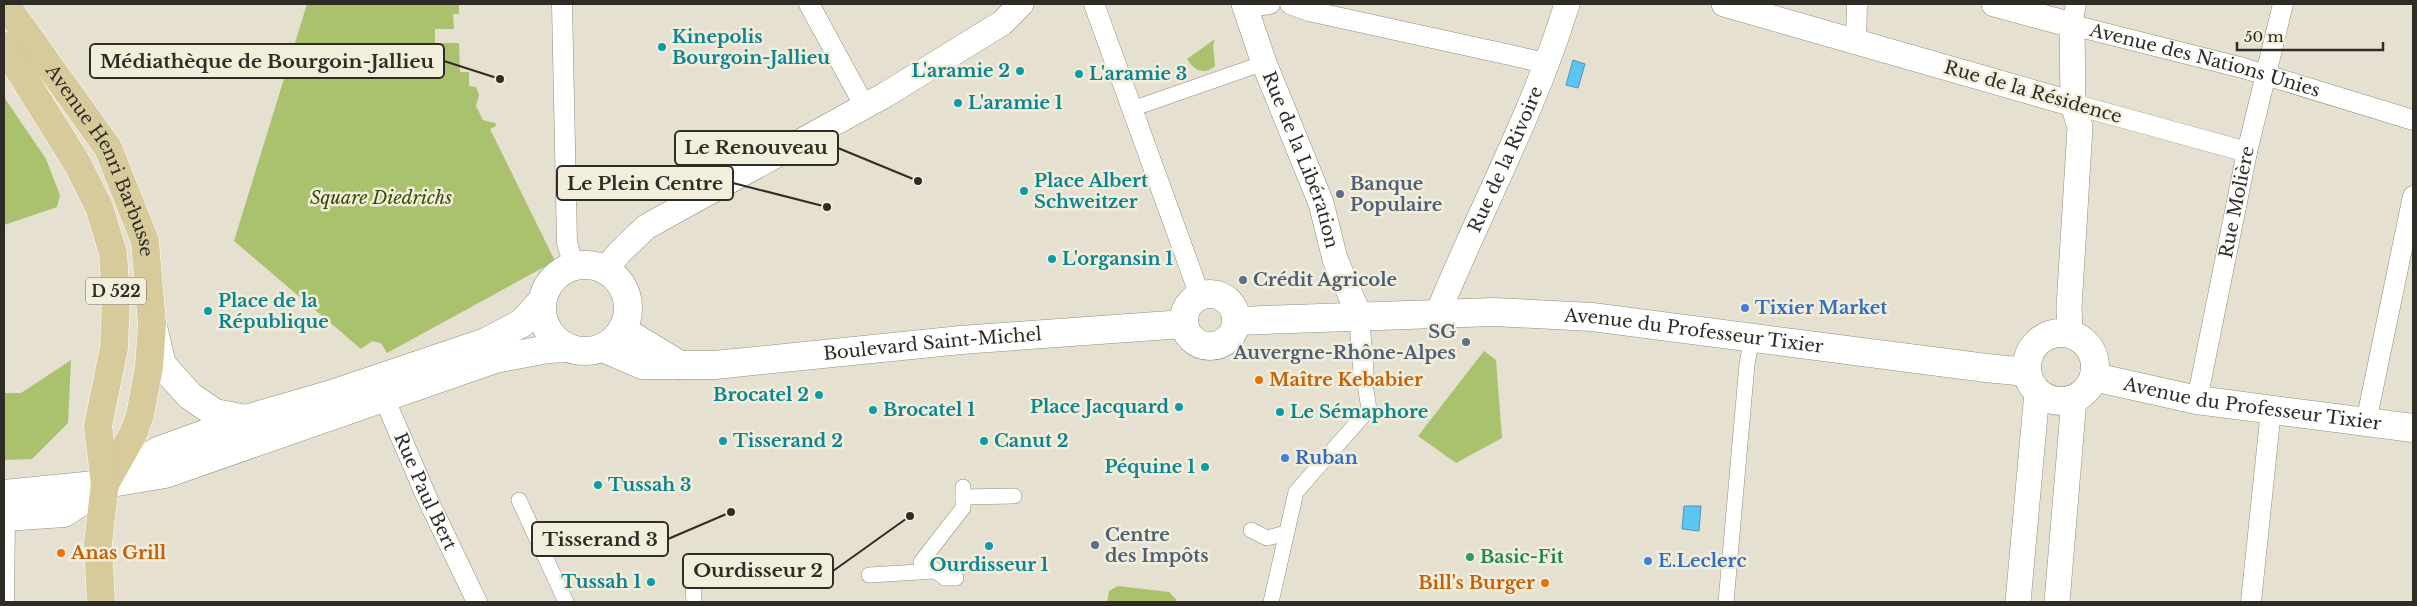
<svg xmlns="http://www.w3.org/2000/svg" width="2417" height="606" viewBox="0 0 2417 606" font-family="'Libre Baskerville',serif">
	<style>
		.green { fill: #aac26e }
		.water { fill: #5bc5f3; stroke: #4e97b5 }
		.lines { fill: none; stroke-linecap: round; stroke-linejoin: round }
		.pedestrian-casing { stroke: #918d7d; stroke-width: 16 }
		.minor-casing { stroke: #918d7d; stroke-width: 21 }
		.tertiary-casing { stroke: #918d7d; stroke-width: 26 }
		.secondary-casing { stroke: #918d7d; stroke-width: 29 }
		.primary-casing { stroke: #fff; stroke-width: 29 }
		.pedestrian { stroke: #fff; stroke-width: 15 }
		.minor { stroke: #fff; stroke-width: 20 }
		.tertiary { stroke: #fff; stroke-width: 25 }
		.secondary { stroke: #fff; stroke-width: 28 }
		.primary { stroke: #d7ca9b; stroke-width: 28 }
		.culture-dot { fill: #0f9aa8; stroke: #f2eedc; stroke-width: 2 }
		.service-dot { fill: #5c6f8a; stroke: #f2eedc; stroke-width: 2 }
		.shop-dot { fill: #3f7fe0; stroke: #f2eedc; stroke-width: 2 }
		.food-dot { fill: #e8710a; stroke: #f2eedc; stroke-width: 2 }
		.leisure-dot { fill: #2e9e5b; stroke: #f2eedc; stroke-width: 2 }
		.labels { text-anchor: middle; stroke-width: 5; stroke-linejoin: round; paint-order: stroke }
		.shield { fill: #f2eedc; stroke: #69665c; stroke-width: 1 }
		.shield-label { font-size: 16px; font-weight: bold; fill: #2e2c25 }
		.culture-label { font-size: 18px; font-weight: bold; fill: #0d838f; stroke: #f2eedc; text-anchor: start }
		.street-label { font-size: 18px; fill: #2e2c25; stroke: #f2eedc }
		.service-label { font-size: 18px; font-weight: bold; fill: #4e5e75; stroke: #f2eedc; text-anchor: start }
		.park-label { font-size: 18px; font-style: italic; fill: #3a4804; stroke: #f2eedc }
		.shop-label { font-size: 18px; font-weight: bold; fill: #366cbe; stroke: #f2eedc; text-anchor: start }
		.food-label { font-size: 18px; font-weight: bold; fill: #c56008; stroke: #f2eedc; text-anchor: start }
		.leisure-label { font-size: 18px; font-weight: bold; fill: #27864d; stroke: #f2eedc; text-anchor: start }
		.leader { fill: none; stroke: #2e2c25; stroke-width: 2 }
		.callout-dot { fill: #2e2c25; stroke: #f2eedc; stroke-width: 2 }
		.callout { fill: #f2eedc; stroke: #2e2c25; stroke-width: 2 }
		.callout-label { font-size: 19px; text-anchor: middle; font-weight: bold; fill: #2e2c25 }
	</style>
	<rect width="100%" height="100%" fill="#e5e0cf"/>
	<g class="green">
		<polygon points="307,4 459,4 459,14 453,14 454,29 435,29 435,43 459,43 460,72 469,72 469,86 476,87 479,95 476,106 483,120 495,123 496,126 490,129 555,261 387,353 381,343 372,341 361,349 234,241"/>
		<path d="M 1215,39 L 1213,45 L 1215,66 C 1203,76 1194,70 1187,59 Z"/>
		<polygon points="4,97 46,159 60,195 57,207 4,225"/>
		<polygon points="1484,351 1496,360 1502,438 1456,463 1418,436"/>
		<polygon points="71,360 68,423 32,459 4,460 4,393 21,393"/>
		<polygon points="1118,586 1169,592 1176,599 1175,602 1107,602 1109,591"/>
	</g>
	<g class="water">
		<polygon points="1573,60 1585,64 1578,88 1566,85"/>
		<polygon points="1684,506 1701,506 1699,531 1682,529"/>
	</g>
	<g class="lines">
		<g class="pedestrian-casing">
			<g id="pedestrian">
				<polyline points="1132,109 1264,63"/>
				<polyline points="963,497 1014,496"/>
				<polyline points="519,500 566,602"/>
				<polyline points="1251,530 1267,538 1286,533"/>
				<polyline points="936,571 945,578 956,578"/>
				<polyline points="869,575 936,571 921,562 963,508 963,487"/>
				<polyline points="694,602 692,568 792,561"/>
				<polyline points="1271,602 1296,492 1369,409 1364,378"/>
				<polyline points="1726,602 1747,364 1752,337"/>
			</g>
		</g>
		<g class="minor-casing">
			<g id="minor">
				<polyline points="562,4 567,243 574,266"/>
				<polyline points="809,4 864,105"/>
				<polyline points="1094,4 1200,296"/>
				<polyline points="1290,4 1309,11 1546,63"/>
				<path id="s1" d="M 2076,4 L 2072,25 L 2243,68 L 2413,120"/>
				<polyline points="1246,8 1270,4"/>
				<polyline points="1856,42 1857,4"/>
				<polyline points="2073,104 2247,152"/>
				<polyline points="1359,315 1364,378"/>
				<path id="s2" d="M 379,386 L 427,498 L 477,602"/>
				<path id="s3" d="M 2197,400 L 2247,152 L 2283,4"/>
				<polyline points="2366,422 2413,196"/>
				<polyline points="4,602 5,517"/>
				<polyline points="2251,602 2271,410"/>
			</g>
		</g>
		<g class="tertiary-casing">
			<g id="tertiary">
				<path id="s4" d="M 1244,4 L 1264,63 L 1321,203 L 1335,259 L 1359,315"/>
				<polyline points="1724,4 2073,104"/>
				<polyline points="1994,4 2072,25 2073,104 2080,127 2069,308 2070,333"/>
				<polyline points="606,269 619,253 646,227 885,95 1002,23 1021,4"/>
				<path id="s5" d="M 1438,313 C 1480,210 1534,112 1567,4"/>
				<polyline points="2018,602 2037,392"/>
				<polyline points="2057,602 2074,399"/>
			</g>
		</g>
		<g class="secondary-casing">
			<g id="secondary">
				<circle cx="585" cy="308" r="43"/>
				<circle cx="1210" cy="320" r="26"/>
				<path id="s6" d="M 1237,321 L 1494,312 L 1592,317 L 1986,368 L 2027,372"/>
				<polyline points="622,330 680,365"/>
				<polyline points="154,331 162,365 190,396 215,413 246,419"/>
				<circle cx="2061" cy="367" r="34"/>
				<path id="s7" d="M 603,348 L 642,365 L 715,365 L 961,340 L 1184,324"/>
				<path id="s8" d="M 2094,377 L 2197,400 L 2413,428"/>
				<polyline points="4,494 105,484 165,474 495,359 548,349 569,348"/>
				<polyline points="4,517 64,513 158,451 246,419 332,394 486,342 522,323 541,302"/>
			</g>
		</g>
		<g class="primary-casing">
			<g id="primary">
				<path id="s9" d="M 5,4 L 108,148 L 145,241 L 152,324 L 149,367 L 140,415 L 133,434 L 105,484"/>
				<polyline points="4,46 77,163 99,207 113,253 116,299 114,348 98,426 105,484 98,543 101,602"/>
			</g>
		</g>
		<use href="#pedestrian" class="pedestrian"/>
		<use href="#minor" class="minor"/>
		<use href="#tertiary" class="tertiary"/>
		<use href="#secondary" class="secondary"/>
		<use href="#primary" class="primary"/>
	</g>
	<g class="culture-dot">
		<circle cx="662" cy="47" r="5"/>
		<circle cx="1020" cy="71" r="5"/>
		<circle cx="1079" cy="74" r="5"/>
		<circle cx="958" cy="103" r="5"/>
		<circle cx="1024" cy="191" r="5"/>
		<circle cx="1052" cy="259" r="5"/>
		<circle cx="208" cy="311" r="5"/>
		<circle cx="819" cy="395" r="5"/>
		<circle cx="1179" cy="407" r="5"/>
		<circle cx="873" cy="410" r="5"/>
		<circle cx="1280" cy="412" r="5"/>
		<circle cx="723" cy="441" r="5"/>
		<circle cx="984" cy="441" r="5"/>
		<circle cx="1205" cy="467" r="5"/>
		<circle cx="598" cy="485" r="5"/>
		<circle cx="989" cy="546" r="5"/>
		<circle cx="651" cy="582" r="5"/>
	</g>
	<g class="service-dot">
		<circle cx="1340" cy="194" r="5"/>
		<circle cx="1243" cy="280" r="5"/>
		<circle cx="1466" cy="342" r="5"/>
		<circle cx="1095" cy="545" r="5"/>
	</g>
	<g class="shop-dot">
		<circle cx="1745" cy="308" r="5"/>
		<circle cx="1285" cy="458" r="5"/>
		<circle cx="1648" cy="561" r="5"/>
	</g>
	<g class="food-dot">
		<circle cx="1259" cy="380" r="5"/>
		<circle cx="61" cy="553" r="5"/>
		<circle cx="1545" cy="583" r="5"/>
	</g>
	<circle class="leisure-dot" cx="1470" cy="557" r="5"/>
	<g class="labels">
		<rect class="shield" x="86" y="277.5" width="60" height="27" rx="4"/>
		<g class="shield-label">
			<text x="116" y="297">D 522</text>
		</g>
		<g class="culture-label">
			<text x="672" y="43">Kinepolis<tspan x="672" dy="21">Bourgoin-Jallieu</tspan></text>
			<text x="1010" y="77" text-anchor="end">L'aramie 2</text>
			<text x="1089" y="80">L'aramie 3</text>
			<text x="968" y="109">L'aramie 1</text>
			<text x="1034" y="187">Place Albert<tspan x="1034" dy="21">Schweitzer</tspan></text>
			<text x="1062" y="265">L'organsin 1</text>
			<text x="218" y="307">Place de la<tspan x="218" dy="21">République</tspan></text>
			<text x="809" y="401" text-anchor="end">Brocatel 2</text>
			<text x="1169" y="413" text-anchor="end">Place Jacquard</text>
			<text x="883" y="416">Brocatel 1</text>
			<text x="1290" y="418">Le Sémaphore</text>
			<text x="733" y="447">Tisserand 2</text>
			<text x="994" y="447">Canut 2</text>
			<text x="1195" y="473" text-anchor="end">Péquine 1</text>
			<text x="608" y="491">Tussah 3</text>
			<text x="989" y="571" text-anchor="middle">Ourdisseur 1</text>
			<text x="641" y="588" text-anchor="end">Tussah 1</text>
		</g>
		<g class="street-label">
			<text dy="6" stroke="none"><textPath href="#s1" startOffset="159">Avenue des Nations Unies</textPath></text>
			<text transform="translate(2033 92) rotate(16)" y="6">Rue de la Résidence</text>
			<text dy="6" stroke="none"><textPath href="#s4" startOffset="166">Rue de la Libération</textPath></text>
			<text dy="6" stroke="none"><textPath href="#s5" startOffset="168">Rue de la Rivoire</textPath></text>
			<text dy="6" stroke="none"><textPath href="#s9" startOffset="185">Avenue Henri Barbusse</textPath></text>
			<text dy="6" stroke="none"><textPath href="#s3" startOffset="202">Rue Molière</textPath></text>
			<text dy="6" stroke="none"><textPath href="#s6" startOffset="458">Avenue du Professeur Tixier</textPath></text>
			<text dy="6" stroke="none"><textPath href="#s7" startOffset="334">Boulevard Saint-Michel</textPath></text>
			<text dy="6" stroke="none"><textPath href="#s8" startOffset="161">Avenue du Professeur Tixier</textPath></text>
			<text dy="6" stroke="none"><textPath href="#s2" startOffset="115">Rue Paul Bert</textPath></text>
		</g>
		<g class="service-label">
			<text x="1350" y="190">Banque<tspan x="1350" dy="21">Populaire</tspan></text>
			<text x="1253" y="286">Crédit Agricole</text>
			<text x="1456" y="338" text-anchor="end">SG<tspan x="1456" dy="21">Auvergne-Rhône-Alpes</tspan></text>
			<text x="1105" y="541">Centre<tspan x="1105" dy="21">des Impôts</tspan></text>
		</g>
		<g class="park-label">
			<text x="381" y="204">Square Diedrichs</text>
		</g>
		<g class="shop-label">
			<text x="1755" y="314">Tixier Market</text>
			<text x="1295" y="464">Ruban</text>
			<text x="1658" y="567">E.Leclerc</text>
		</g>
		<g class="food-label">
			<text x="1269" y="386">Maître Kebabier</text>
			<text x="71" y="559">Anas Grill</text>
			<text x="1535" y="589" text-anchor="end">Bill's Burger</text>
		</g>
		<g class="leisure-label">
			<text x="1480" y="563">Basic-Fit</text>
		</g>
	</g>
	<path class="leader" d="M500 79L444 61M918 181L838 148M827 207L733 183M731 512L668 539M910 516L833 571"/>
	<g class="callout-dot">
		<circle cx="500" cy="79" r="5"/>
		<circle cx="918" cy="181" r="5"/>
		<circle cx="827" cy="207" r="5"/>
		<circle cx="731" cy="512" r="5"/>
		<circle cx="910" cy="516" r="5"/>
	</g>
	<g class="callout">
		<rect x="90" y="44" width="354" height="34" rx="5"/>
		<rect x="675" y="131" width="163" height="34" rx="5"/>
		<rect x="557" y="166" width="176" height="34" rx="5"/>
		<rect x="532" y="522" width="136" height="34" rx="5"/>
		<rect x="683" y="554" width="150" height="34" rx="5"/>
	</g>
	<g class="callout-label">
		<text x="267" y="68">Médiathèque de Bourgoin-Jallieu</text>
		<text x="756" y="154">Le Renouveau</text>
		<text x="645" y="190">Le Plein Centre</text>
		<text x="600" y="546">Tisserand 3</text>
		<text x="758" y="577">Ourdisseur 2</text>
	</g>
	<rect width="2417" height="606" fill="none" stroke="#2e2c25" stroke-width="10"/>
	<path d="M2237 42v8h146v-8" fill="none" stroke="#2e2c25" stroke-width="2.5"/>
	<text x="2244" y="42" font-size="15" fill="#2e2c25" stroke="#f2eedc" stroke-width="4" paint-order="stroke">50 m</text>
</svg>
